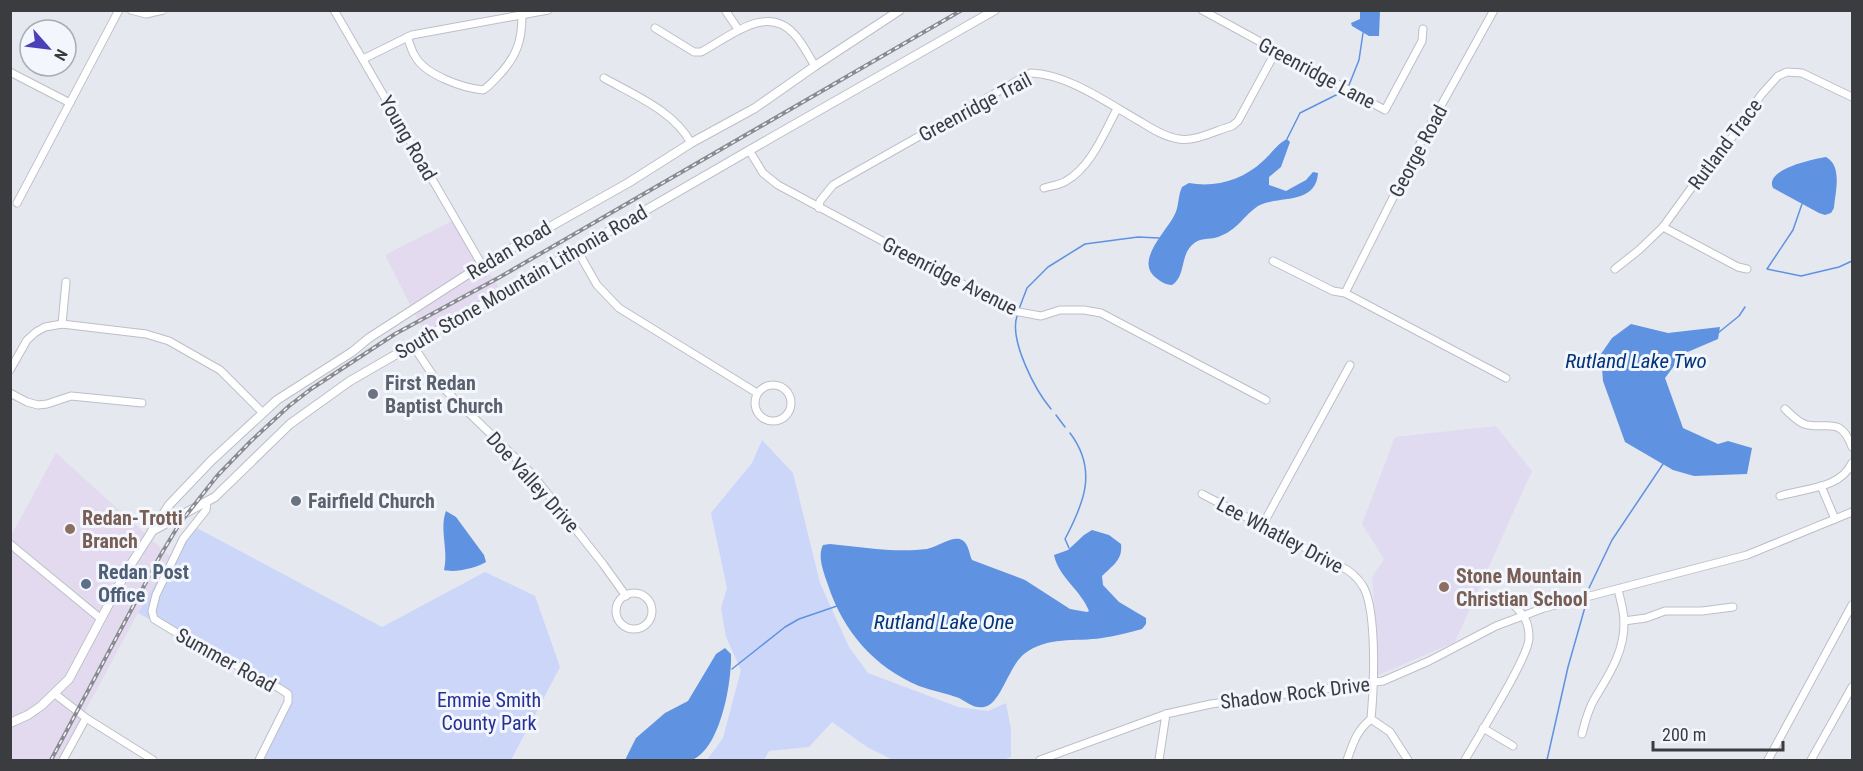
<svg xmlns="http://www.w3.org/2000/svg" width="1863" height="771" viewBox="0 0 1863 771" font-family="'Roboto Condensed',sans-serif">
	<style>
		.commercial { fill: #e3daef }
		.education { fill: #e1dbf1 }
		.green { fill: #cbd6f9 }
		.water { fill: #5f92e0 }
		.lines { fill: none; stroke-linecap: round; stroke-linejoin: round }
		.stream { stroke: #5f92e0; stroke-width: 1.5 }
		.minor-casing { stroke: #bcbfc7; stroke-width: 9 }
		.major-casing { stroke: #bcbfc7; stroke-width: 10 }
		.minor { stroke: #fff; stroke-width: 7 }
		.major { stroke: #fff; stroke-width: 8 }
		.rail-casing { stroke: #8a8b90; stroke-width: 4 }
		.rail { stroke: #f3f6fd; stroke-width: 1.5; stroke-dasharray: 4.5; stroke-linecap: butt }
		.worship-dot { fill: #6b7280; stroke: #f3f6fd; stroke-width: 2 }
		.education-dot { fill: #8d6e63; stroke: #f3f6fd; stroke-width: 2 }
		.service-dot { fill: #5c6f8a; stroke: #f3f6fd; stroke-width: 2 }
		.labels { text-anchor: middle; stroke-width: 6; stroke-linejoin: round; paint-order: stroke }
		.street-label { font-size: 20px; fill: #3b3c3f; stroke: #f3f6fd }
		.worship-label { font-size: 20px; font-weight: bold; fill: #5b616d; stroke: #f3f6fd; text-anchor: start }
		.education-label { font-size: 20px; font-weight: bold; fill: #785e54; stroke: #f3f6fd; text-anchor: start }
		.service-label { font-size: 20px; font-weight: bold; fill: #4e5e75; stroke: #f3f6fd; text-anchor: start }
		.park-label { font-size: 20px; fill: #253193; stroke: #f3f6fd }
		.water-label { font-size: 21px; font-style: italic; fill: #013478; stroke: #f3f6fd }
	</style>
	<rect width="100%" height="100%" fill="#e6e8f0"/>
	<g class="commercial">
		<polygon points="454,220 503,293 427,338 385,255"/>
		<polygon points="56,453 171,557 138,613 59,760 11,760 11,536"/>
	</g>
	<polygon class="education" points="1496,426 1532,471 1455,642 1374,677 1377,639 1372,577 1384,559 1362,524 1395,437"/>
	<g class="green">
		<polygon points="762,440 793,473 820,583 849,647 868,673 958,707 988,711 1006,703 1011,729 1011,757 1003,760 893,760 867,747 832,722 809,747 769,751 764,760 707,760 723,738 741,670 726,637 721,608 727,588 711,513 752,463"/>
		<polygon points="195,527 382,627 485,572 535,596 560,667 511,760 256,760 291,694 138,613 171,557"/>
	</g>
	<g class="water">
		<polygon points="1360,11 1380,11 1379,36 1369,36 1352,26 1351,23 1360,19"/>
		<path d="M 1287,139 L 1290,142 L 1281,167 L 1269,177 L 1269,185 L 1286,191 L 1306,180 L 1313,172 L 1318,173 C 1316,206 1277,195 1258,206 C 1243,216 1238,230 1218,237 C 1208,240 1200,237 1192,245 C 1180,256 1186,276 1172,285 C 1165,285 1160,281 1155,277 C 1135,260 1167,231 1175,214 C 1179,206 1178,195 1182,187 L 1189,183 C 1215,188 1243,180 1263,161 C 1271,154 1276,145 1287,139 Z"/>
		<path d="M 1826,157 C 1843,166 1835,193 1834,208 L 1831,213 L 1825,215 L 1819,213 L 1773,188 C 1764,169 1814,159 1826,157 Z"/>
		<polygon points="1631,324 1668,333 1720,327 1718,339 1683,354 1665,378 1683,428 1718,444 1728,441 1752,448 1747,474 1694,476 1673,470 1625,442 1603,381 1601,354 1612,338"/>
		<path d="M 446,511 L 456,517 L 484,555 L 486,562 C 476,568 455,573 444,570 C 449,551 439,529 446,511 Z"/>
		<path d="M 1092,530 L 1109,535 L 1121,544 C 1123,560 1112,566 1102,576 L 1103,585 L 1119,602 L 1146,618 L 1146,624 L 1142,629 C 1130,632 1116,636 1102,638 C 1076,642 1047,636 1024,654 C 1008,667 1001,704 984,707 C 974,709 967,702 959,698 C 946,693 932,691 919,686 C 874,667 843,631 828,585 C 824,573 817,557 823,545 L 830,544 C 862,547 895,553 927,549 C 937,547 954,535 962,540 C 969,544 969,554 972,560 L 1025,580 L 1070,609 L 1087,612 L 1089,611 C 1081,590 1059,578 1054,555 L 1068,550 L 1084,535 Z"/>
		<path d="M 725,648 L 731,654 C 732,681 721,746 694,759 C 685,764 638,761 625,760 L 636,738 L 665,713 L 688,701 L 716,654 Z"/>
	</g>
	<g class="lines">
		<g class="stream">
			<polyline points="1349,85 1359,60 1363,33"/>
			<polyline points="1287,139 1300,113 1340,93"/>
			<polyline points="1802,204 1793,230 1767,269 1801,276 1839,267 1852,261"/>
			<polyline points="1019,309 1027,288 1048,267 1085,244 1138,237 1159,238"/>
			<path d="M 1017,316 C 1009,340 1035,390 1051,409"/>
			<polyline points="1718,333 1739,316 1745,307"/>
			<polyline points="1056,415 1065,427"/>
			<path d="M 1069,548 L 1065,539 C 1084,503 1098,470 1070,433"/>
			<polyline points="1589,588 1612,540 1663,464"/>
			<polyline points="732,669 785,627 799,619 837,606"/>
			<polyline points="1547,760 1568,667 1587,600"/>
		</g>
		<g class="minor-casing">
			<g id="minor">
				<polyline points="131,10 146,14 163,10"/>
				<polyline points="334,10 482,265"/>
				<polyline points="725,10 738,29"/>
				<polyline points="1202,10 1385,110 1422,41 1423,29"/>
				<path d="M 655,28 L 694,52 L 701,52 C 728,38 766,3 794,34 C 802,42 808,55 815,66"/>
				<path d="M 407,37 C 410,43 411,50 415,56 C 425,75 463,88 483,90 C 490,86 495,79 501,73 C 517,55 522,40 522,16"/>
				<polyline points="363,59 412,35 548,10"/>
				<polyline points="10,72 70,103"/>
				<path d="M 604,78 C 634,95 674,111 691,143"/>
				<polyline points="749,150 763,173 778,185 1013,311 1041,316 1060,310 1084,310 1101,313 1266,400"/>
				<path d="M 1044,188 C 1051,186 1060,185 1066,181 C 1091,167 1104,133 1117,109"/>
				<polyline points="17,203 119,10"/>
				<path d="M 819,208 L 820,201 L 833,185 L 1031,73 C 1068,74 1109,104 1141,122 C 1152,129 1165,137 1179,139 C 1195,142 1217,130 1232,126 L 1238,121 L 1276,51"/>
				<polyline points="1663,227 1738,267 1747,269"/>
				<polyline points="577,250 597,285 619,308 757,393"/>
				<polyline points="1273,261 1333,291 1345,293 1422,140 1494,10"/>
				<polyline points="1615,269 1639,250 1663,227 1692,187 1724,149 1761,95 1778,76 1787,72 1802,73 1852,97"/>
				<polyline points="1345,293 1506,378"/>
				<polyline points="62,324 66,282"/>
				<polyline points="412,344 438,383 532,474 603,564 626,596"/>
				<polyline points="10,370 27,340 36,332 45,327 62,324 146,334 169,341 220,370 262,412"/>
				<circle cx="773" cy="403" r="18"/>
				<polyline points="10,393 27,402 38,405 47,404 71,396 142,403"/>
				<path d="M 1785,409 C 1791,415 1797,421 1804,424 C 1826,431 1840,414 1852,447"/>
				<polyline points="1821,486 1835,519"/>
				<path d="M 1202,494 L 1340,566 C 1351,571 1358,577 1364,588 C 1377,614 1374,689 1371,719 L 1390,732 L 1408,760"/>
				<path d="M 1780,496 C 1805,488 1840,489 1852,463"/>
				<polyline points="207,502 206,510 183,539 156,595 152,611 154,619 185,638 279,688 288,694 288,702 259,760"/>
				<polyline points="1262,526 1350,365"/>
				<polyline points="10,544 101,619"/>
				<circle cx="634" cy="611" r="18"/>
				<polyline points="1624,621 1646,618 1665,611 1702,611 1733,607"/>
				<polyline points="55,694 86,718 153,760"/>
				<polyline points="1483,728 1513,746"/>
				<path d="M 1582,734 C 1585,722 1588,709 1595,698 C 1609,675 1625,651 1624,621 C 1624,611 1620,599 1618,589"/>
				<polyline points="63,760 86,718"/>
				<polyline points="1040,760 1166,714 1211,704 1383,681 1429,661 1496,626 1544,608 1747,555 1852,512"/>
				<polyline points="1159,760 1166,714"/>
				<path d="M 1347,760 C 1353,744 1356,731 1371,719"/>
				<path d="M 1465,760 C 1477,738 1529,657 1529,638 C 1529,620 1523,614 1511,602"/>
				<polyline points="1768,760 1852,605"/>
				<polyline points="1811,760 1852,687"/>
			</g>
		</g>
		<g class="major-casing">
			<g id="major">
				<polyline points="152,531 215,497 290,424 350,381 769,139 995,10"/>
				<polyline points="10,723 28,715 41,706 69,679 126,572 169,505 211,461 277,400 352,352 369,338 482,265 628,183 691,143 755,108 815,66 900,10"/>
			</g>
		</g>
		<use href="#minor" class="minor"/>
		<use href="#major" class="major"/>
		<g class="rail-casing">
			<polyline id="rail" points="51,760 160,556 180,523 217,476 250,442 289,406 311,389 395,334 500,277 962,10"/>
		</g>
		<use href="#rail" class="rail"/>
	</g>
	<g class="worship-dot">
		<circle cx="373" cy="394" r="6"/>
		<circle cx="296" cy="501" r="6"/>
	</g>
	<g class="education-dot">
		<circle cx="70" cy="529" r="6"/>
		<circle cx="1444" cy="587" r="6"/>
	</g>
	<circle class="service-dot" cx="86" cy="584" r="6"/>
	<g class="labels">
		<g class="street-label">
			<text transform="translate(1317 73) rotate(28)" y="7">Greenridge Lane</text>
			<text transform="translate(975 107) rotate(-28)" y="7">Greenridge Trail</text>
			<text transform="translate(408 138) rotate(60)" y="7">Young Road</text>
			<text transform="translate(1725 144) rotate(-53)" y="7">Rutland Trace</text>
			<text transform="translate(1418 151) rotate(-62)" y="7">George Road</text>
			<text transform="translate(509 250) rotate(-31)" y="7">Redan Road</text>
			<text transform="translate(950 276) rotate(27)" y="7">Greenridge Avenue</text>
			<text transform="translate(521 282) rotate(-30)" y="7">South Stone Mountain Lithonia Road</text>
			<text transform="translate(533 482) rotate(48)" y="7">Doe Valley Drive</text>
			<text transform="translate(1280 535) rotate(28)" y="7">Lee Whatley Drive</text>
			<text transform="translate(226 660) rotate(29)" y="7">Summer Road</text>
			<text transform="translate(1295 693) rotate(-7)" y="7">Shadow Rock Drive</text>
		</g>
		<g class="worship-label">
			<text x="385" y="390">First Redan<tspan x="385" dy="23">Baptist Church</tspan></text>
			<text x="308" y="508">Fairfield Church</text>
		</g>
		<g class="education-label">
			<text x="82" y="525">Redan-Trotti<tspan x="82" dy="23">Branch</tspan></text>
			<text x="1456" y="583">Stone Mountain<tspan x="1456" dy="23">Christian School</tspan></text>
		</g>
		<g class="service-label">
			<text x="98" y="579">Redan Post<tspan x="98" dy="23">Office</tspan></text>
		</g>
		<g class="park-label">
			<text x="489" y="707">Emmie Smith<tspan x="489" dy="23">County Park</tspan></text>
		</g>
		<g class="water-label">
			<text x="1636" y="368">Rutland Lake Two</text>
			<text x="944" y="629">Rutland Lake One</text>
		</g>
	</g>
	<rect width="1863" height="771" fill="none" stroke="#3b3c3f" stroke-width="24"/>
	<g transform="translate(48 48) rotate(118)"><circle r="28" fill="#f3f6fd" stroke="#a9acb1" stroke-width="1.5"/>
	<path d="M0-4.5L10 22L0 15L-10 22Z" fill="#4b40b7"/>
	<text y="-9" font-size="16" font-weight="bold" text-anchor="middle" fill="#3b3c3f">N</text>
	</g>
	<path d="M1653 741v9h130v-9" fill="none" stroke="#3b3c3f" stroke-width="3"/>
	<text x="1662" y="741" font-size="18" fill="#3b3c3f" stroke="#f3f6fd" stroke-width="4.5" paint-order="stroke">200 m</text>
</svg>
